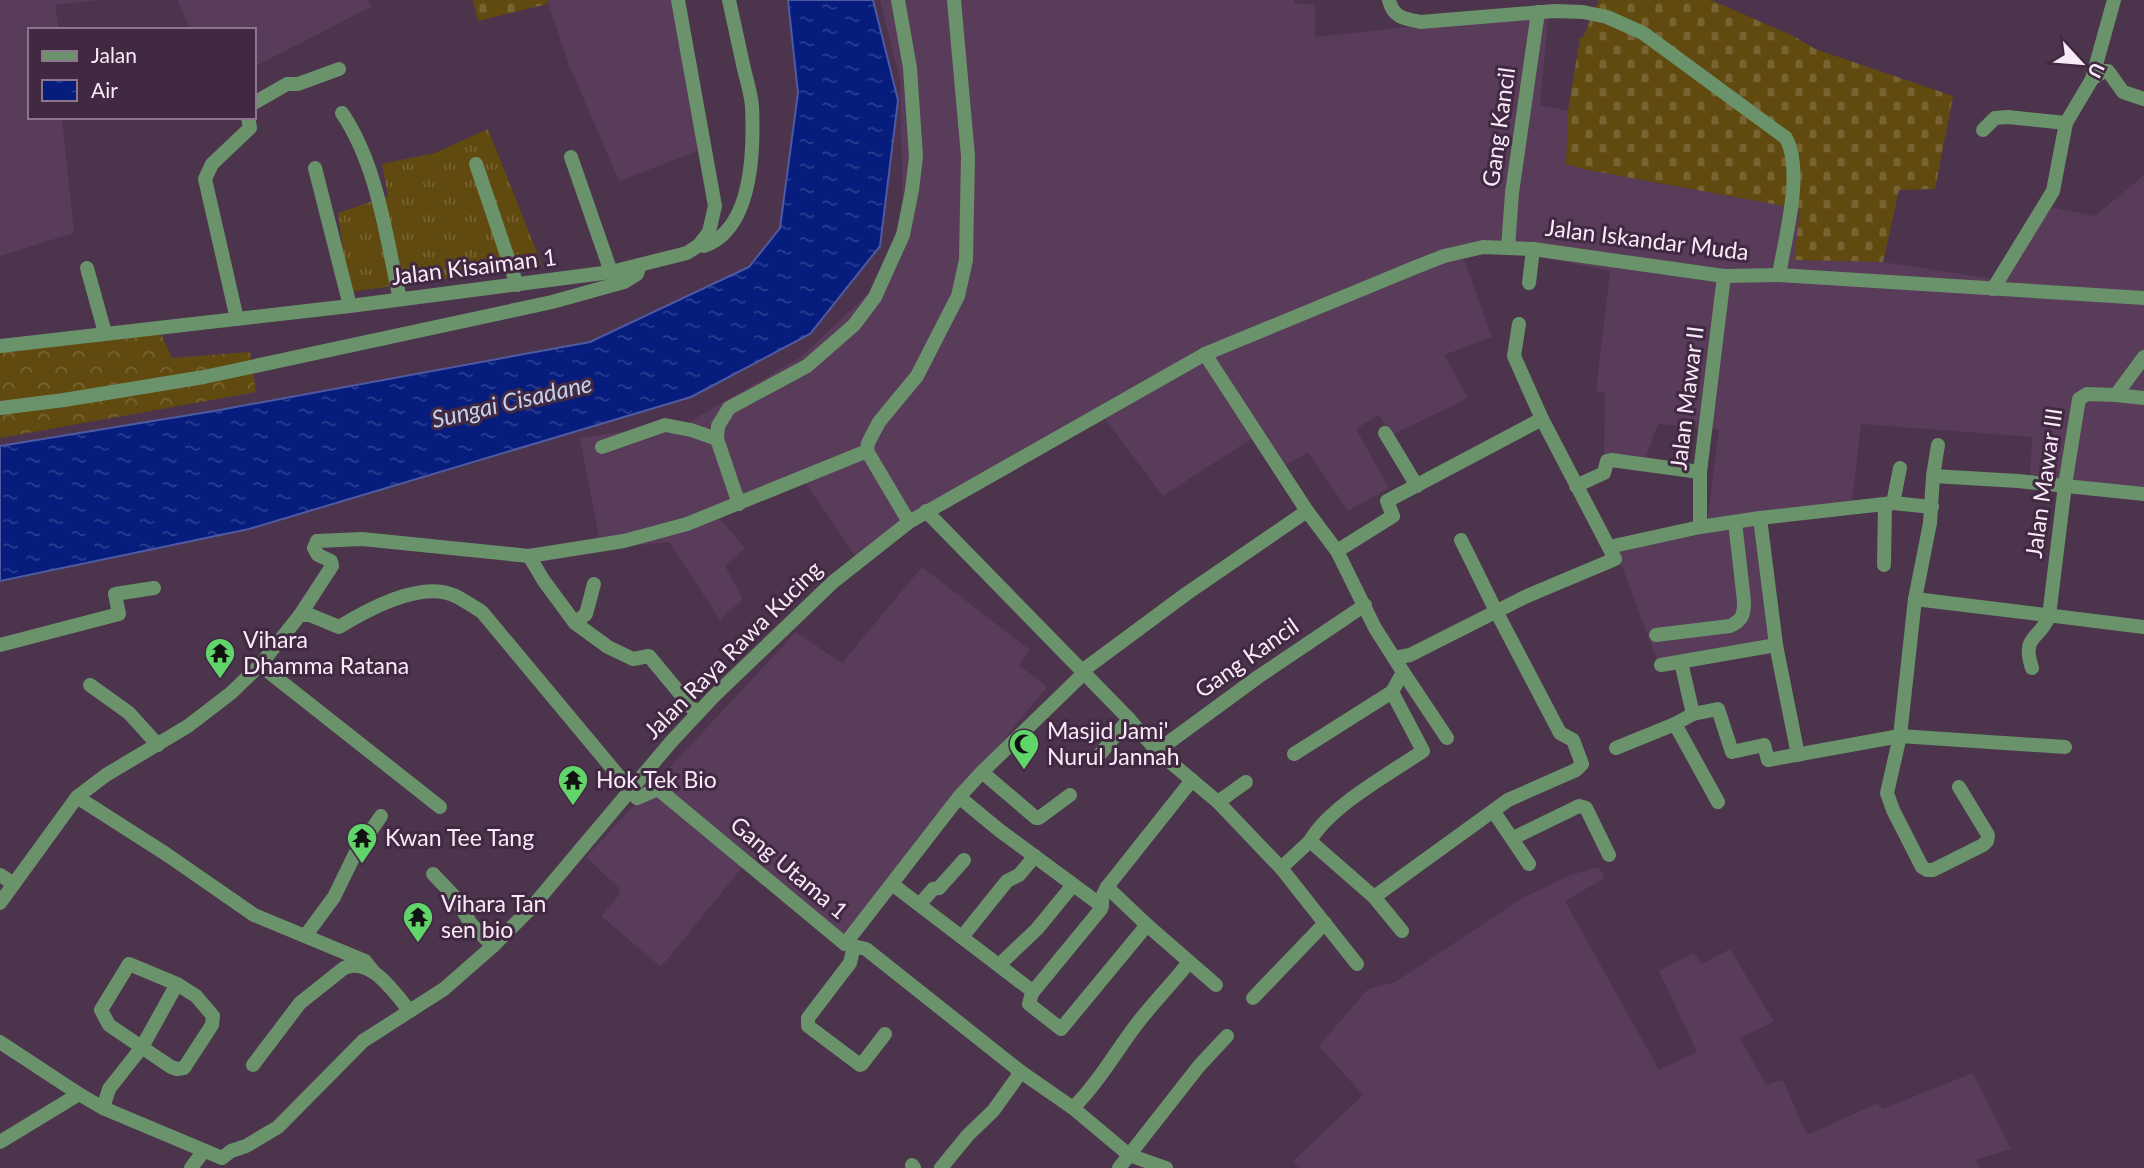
<svg xmlns="http://www.w3.org/2000/svg" width="2144" height="1168" viewBox="0 0 2144 1168" font-family="Lato,sans-serif">
	<style>
		.built { fill: #593b5a }
		.grass { fill: url(#grass-tufts) }
		.forest { fill: url(#forest-crowns) }
		.cemetery { fill: url(#cemetery-stones) }
		.water { fill: url(#water-ripples); stroke: #4f5aa2; stroke-width: 2 }
		.lines { fill: none; stroke-linecap: round; stroke-linejoin: round }
		.minor { stroke: #6a926b; stroke-width: 14 }
		.tertiary { stroke: #6a926b; stroke-width: 14 }
		.labels { text-anchor: middle; stroke-width: 6; stroke-linejoin: round; paint-order: stroke }
		.street-label { font-size: 23px; fill: #f9eaf9; stroke: #412942 }
		.poi-label { font-size: 23px; fill: #f9eaf9; stroke: #412942; text-anchor: start }
		.water-label { font-size: 24px; font-style: italic; fill: #c5d1eb; stroke: #412942 }
	</style>
	<defs>
		<pattern id="grass-tufts" width="24" height="20" patternUnits="userSpaceOnUse" patternTransform="scale(1.75)"><rect width="24" height="20" fill="#614a0f"/><path d="M3 7l-1-3M5 7V3M7 7l1-3M15 17l-1-3M17 17v-4M19 17l1-3" fill="none" stroke="#786433"/></pattern>
		<pattern id="forest-crowns" width="20" height="18" patternUnits="userSpaceOnUse" patternTransform="scale(1.75)"><rect width="20" height="18" fill="#614a0f"/><path d="M2 6a3 3 0 1 1 6 0M12 15a3 3 0 1 1 6 0" fill="none" stroke="#786433"/></pattern>
		<pattern id="cemetery-stones" width="16" height="16" patternUnits="userSpaceOnUse" patternTransform="scale(1.75)"><rect width="16" height="16" fill="#614a0f"/><path d="M2 7V4a2 2 0 0 1 4 0v3zM10 15v-3a2 2 0 0 1 4 0v3z" fill="#786433"/></pattern>
		<pattern id="water-ripples" width="26" height="14" patternUnits="userSpaceOnUse" patternTransform="scale(1.75)"><rect width="26" height="14" fill="#061d7d"/><path d="M2 4q2-2 4 0t4 0M15 11q2-2 4 0t4 0" fill="none" stroke="#2b3e90"/></pattern>
	</defs>
	<rect width="100%" height="100%" fill="#4c344d"/>
	<g class="built">
		<polygon points="0,0 99,0 55,5 59,30 30,30 30,117 62,117 74,233 0,256"/>
		<polygon points="177,0 368,0 371,7 254,67 254,30 191,30"/>
		<polygon points="547,0 673,0 703,149 619,181 569,65"/>
		<polygon points="880,0 1294,0 1295,3 1315,5 1315,37 1549,12 1540,105 1568,111 1566,164 1588,170 1800,209 1795,260 1883,262 2001,280 2052,207 2095,216 2144,175 2144,496 2030,477 2032,437 1861,424 1852,502 1754,516 1780,637 1661,670 1613,543 1707,524 1719,429 1658,424 1642,467 1604,457 1605,393 1596,391 1610,271 1494,248 1463,257 1492,337 1444,355 1468,398 1392,435 1378,415 1356,429 1389,488 1348,511 1308,452 1274,472 1251,439 1163,496 1102,415 927,512 859,562 805,482 719,518 745,548 725,566 743,599 720,620 669,542 601,549 580,438 689,422 801,357 874,288 903,214 900,79"/>
		<polygon points="922,567 1030,650 1019,665 1047,687 952,803 845,940 745,864 661,967 601,916 619,895 619,888 586,857 796,632 842,663"/>
		<polygon points="1599,867 1605,878 1565,901 1659,1070 1697,1052 1659,971 1693,953 1702,964 1730,949 1774,1022 1740,1038 1766,1085 1783,1080 1807,1135 1878,1103 1882,1109 1973,1073 2011,1149 1975,1160 1980,1168 1301,1168 1293,1161 1363,1095 1319,1046 1368,989 1395,982 1524,897 1570,875"/>
	</g>
	<polygon class="grass" points="488,129 542,265 349,292 338,213 388,196 382,164 435,153"/>
	<polygon class="forest" points="157,325 172,358 250,352 256,392 0,438 0,346"/>
	<g class="cemetery">
		<polygon points="473,0 547,0 547,4 478,21"/>
		<polygon points="1599,0 1711,0 1793,36 1815,49 1953,96 1935,189 1899,190 1883,262 1794,260 1800,209 1588,170 1566,164 1568,111 1580,38 1583,37"/>
	</g>
	<polygon class="water" points="788,0 873,0 898,100 880,246 810,334 691,397 249,529 0,581 0,446 214,411 590,342 749,267 780,228 798,93"/>
	<g class="lines">
		<g class="minor">
			<path d="M 1389,0 C 1393,18 1405,19 1421,22 L 1554,11 L 1583,12 L 1607,17 L 1643,33 L 1786,138 C 1804,171 1785,238 1779,275"/>
			<polyline points="2092,79 2104,71 2108,71 2123,92 2144,99"/>
			<polyline points="254,103 287,84 298,84 339,69"/>
			<path d="M 342,113 C 378,166 386,238 400,299"/>
			<polyline points="1983,130 1995,118 2008,117 2066,123"/>
			<polyline points="571,157 611,272"/>
			<polyline points="476,164 517,285"/>
			<polyline points="315,168 350,306"/>
			<path d="M 699,245 L 704,246 C 753,229 754,150 752,106 C 751,94 747,81 744,69 C 739,46 734,23 729,0"/>
			<polyline points="1508,248 1512,193 1538,12"/>
			<polyline points="87,268 105,333"/>
			<polyline points="1529,283 1533,249"/>
			<polyline points="1993,289 2053,191 2066,123 2092,79 2114,0"/>
			<polyline points="237,319 205,179 212,164 250,128 248,117"/>
			<polyline points="0,346 350,306 611,272 687,253 699,245 709,232 715,206 678,0"/>
			<polyline points="1205,354 1307,511 1337,551 1375,628 1403,672 1392,692 1294,754"/>
			<polyline points="2116,395 2144,398"/>
			<polyline points="0,408 64,400 204,377 552,302 624,282 637,274 640,265"/>
			<polyline points="1385,433 1417,486"/>
			<polyline points="1938,445 1933,476 1930,523 1915,599 1900,736 1887,793 1893,810 1922,867 1927,870 1933,870 1983,845 1987,841 1988,835 1959,787"/>
			<polyline points="602,447 665,425 691,430 717,439"/>
			<polyline points="1933,476 2018,481 2144,494"/>
			<polyline points="1576,486 1604,473 1607,461 1611,460 1700,472"/>
			<polyline points="1893,503 1900,468"/>
			<polyline points="739,504 717,439 718,426 729,408 807,366 854,325 875,297 903,235 912,190 916,157 910,68 898,0"/>
			<polyline points="926,511 1129,719 1157,751 1218,802 1281,868 1357,964"/>
			<polyline points="1760,518 1776,645 1798,755"/>
			<polyline points="909,522 867,451 868,443 879,422 917,376 958,296 966,260 968,156 954,0"/>
			<polyline points="1700,527 1700,472 1724,276"/>
			<polyline points="1609,547 1700,527 1760,518 1893,503 1932,507"/>
			<polyline points="1337,551 1393,516 1387,501 1542,419"/>
			<polyline points="529,556 544,581 575,623 608,647 633,659 649,656 697,714"/>
			<polyline points="1884,565 1885,504"/>
			<polyline points="1915,599 2144,627"/>
			<polyline points="300,615 332,566 331,561 318,555 314,548 317,541 362,539 529,556 624,541 687,524 867,451"/>
			<polyline points="575,623 586,614 594,584"/>
			<path d="M 1656,635 L 1730,626 C 1743,620 1744,614 1744,601 L 1735,522"/>
			<polyline points="0,645 119,614 115,594 154,588"/>
			<polyline points="1394,658 1410,655 1527,596 1615,559 1542,419 1514,356 1519,324"/>
			<polyline points="260,665 440,807"/>
			<polyline points="1661,665 1776,645"/>
			<path d="M 2032,668 C 2021,635 2040,640 2049,616 L 2065,485 L 2079,399 L 2087,394 L 2116,395 L 2144,357"/>
			<polyline points="1082,671 1186,594 1307,511"/>
			<polyline points="1403,672 1447,738"/>
			<polyline points="1083,674 982,772 959,797 999,830 1102,906"/>
			<polyline points="90,685 129,713 158,745"/>
			<path d="M 1392,692 L 1423,751 C 1389,774 1330,806 1310,841 L 1374,897 L 1402,931"/>
			<polyline points="1693,714 1718,709 1732,752 1764,745 1768,760 1900,736 2065,747"/>
			<polyline points="1675,724 1718,802"/>
			<polyline points="1616,748 1675,724 1693,714 1681,662"/>
			<polyline points="1157,751 1258,677 1365,605"/>
			<polyline points="1096,759 1129,719"/>
			<polyline points="982,772 1036,818 1039,818 1070,795"/>
			<polyline points="77,797 166,854 254,915 365,961 373,971"/>
			<polyline points="1218,802 1246,782"/>
			<polyline points="1494,812 1529,864"/>
			<polyline points="1513,838 1579,806 1586,808 1609,855"/>
			<polyline points="1281,868 1310,841"/>
			<polyline points="433,874 454,896 471,924 493,946"/>
			<polyline points="0,875 14,884"/>
			<polyline points="892,884 1031,990 1032,993 1029,1004 1061,1029 1147,925"/>
			<polyline points="1107,887 1147,925 1216,985"/>
			<polyline points="1374,897 1508,800 1576,770 1582,764 1573,740 1560,733 1496,611 1461,540"/>
			<path d="M 0,903 L 77,797 L 106,775 L 188,726 L 231,693 L 260,665 L 300,615 L 310,615 L 339,627 C 367,610 419,581 453,595 C 463,599 472,606 482,612 L 637,798 L 658,789 L 845,944 L 866,949 L 1021,1072 L 1073,1108 L 1129,1155 L 1166,1168"/>
			<polyline points="920,904 933,889 939,888 964,860"/>
			<polyline points="306,935 334,897 355,854 381,816"/>
			<polyline points="962,937 1007,881 1019,875 1035,856"/>
			<polyline points="845,944 959,797"/>
			<polyline points="854,946 850,963 808,1018 808,1026 860,1065 862,1064 885,1034"/>
			<polygon points="129,964 177,984 196,996 213,1016 212,1025 184,1068 177,1069 171,1067 109,1025 101,1010"/>
			<polyline points="999,965 1037,929 1073,885"/>
			<polyline points="1032,993 1101,909 1103,895 1107,887 1192,780"/>
			<polyline points="1253,998 1325,923"/>
			<polyline points="0,1042 79,1094"/>
			<path d="M 253,1065 L 300,1003 L 344,968 C 371,956 394,993 410,1011"/>
			<polyline points="103,1108 109,1089 142,1047 177,984"/>
			<path d="M 1073,1108 C 1098,1083 1115,1053 1136,1025 C 1152,1004 1172,984 1189,962"/>
			<polyline points="912,1165 914,1168"/>
			<polyline points="191,1168 203,1152"/>
			<polyline points="941,1168 968,1135 993,1111 1021,1072"/>
			<polyline points="1119,1168 1199,1066 1227,1036"/>
		</g>
		<polyline class="tertiary" points="0,1142 79,1094 103,1108 222,1158 231,1151 246,1146 278,1127 363,1041 444,989 493,946 532,907 671,742 713,697 833,582 909,522 1205,354 1416,267 1444,256 1483,247 1533,249 1724,276 1779,275 2144,298"/>
	</g>
	<defs>
		<g id="temple-pin" transform="scale(1.575)"><path d="M0 17L-7.5 6A9.5 9.5 0 1 1 7.5 6Z" fill="#61d56a" stroke="#412942"/><path d="M0-6L5-2H3V0L6.5 2.5H4V6H1.5V3h-3V6H-4V2.5H-6.5L-3 0V-2H-5Z" fill="#111"/></g>
		<g id="mosque-pin" transform="scale(1.575)"><path d="M0 17L-7.5 6A9.5 9.5 0 1 1 7.5 6Z" fill="#61d56a" stroke="#412942"/><path d="M3.5-4.9A6 6 0 1 0 3.5 4.9A5 5 0 1 1 3.5-4.9Z" fill="#111"/></g>
	</defs>
	<g fill-rule="evenodd">
		<use href="#temple-pin" x="220" y="653"/>
		<use href="#mosque-pin" x="1024" y="744"/>
		<use href="#temple-pin" x="573" y="780"/>
		<use href="#temple-pin" x="362" y="838"/>
		<use href="#temple-pin" x="418" y="917"/>
	</g>
	<g class="labels">
		<g class="street-label">
			<text transform="translate(1499 127) rotate(-82)" y="8">Gang Kancil</text>
			<text transform="translate(1647 240) rotate(7)" y="8">Jalan Iskandar Muda</text>
			<text transform="translate(474 267) rotate(-7)" y="8">Jalan Kisaiman 1</text>
			<text transform="translate(1687 398) rotate(-83)" y="8">Jalan Mawar II</text>
			<text transform="translate(2044 483) rotate(-82)" y="8">Jalan Mawar III</text>
			<text transform="translate(733 650) rotate(-45)" y="8">Jalan Raya Rawa Kucing</text>
			<text transform="translate(1247 658) rotate(-35)" y="8">Gang Kancil</text>
			<text transform="translate(789 868) rotate(40)" y="8">Gang Utama 1</text>
		</g>
		<g class="poi-label">
			<text x="243" y="648">Vihara<tspan x="243" dy="26">Dhamma Ratana</tspan></text>
			<text x="1047" y="739">Masjid Jami'<tspan x="1047" dy="26">Nurul Jannah</tspan></text>
			<text x="596" y="788">Hok Tek Bio</text>
			<text x="385" y="846">Kwan Tee Tang</text>
			<text x="441" y="912">Vihara Tan<tspan x="441" dy="26">sen bio</tspan></text>
		</g>
		<g class="water-label">
			<text transform="translate(512 402) rotate(-13)" y="8">Sungai Cisadane</text>
		</g>
	</g>
	<rect x="28" y="28" width="228" height="91" fill="#412942" stroke="#8b768b" stroke-width="2"/>
	<rect x="42" y="51" width="35" height="10" fill="#6a926b" stroke="#8b768b" stroke-width="2"/>
	<text x="91" y="63" font-size="21" fill="#f9eaf9">Jalan</text>
	<rect x="42" y="80" width="35" height="21" fill="url(#water-ripples)" stroke="#8b768b" stroke-width="2"/>
	<text x="91" y="98" font-size="21" fill="#f9eaf9">Air</text>
	<g transform="translate(2081 63) rotate(116)" stroke="#412942" stroke-width="5" paint-order="stroke">
	<path d="M0-5L12 26L0 18L-12 26Z" fill="#f9eaf9"/>
	<text y="-10" font-size="19" font-weight="bold" text-anchor="middle" fill="#f9eaf9">U</text>
	</g>
</svg>
